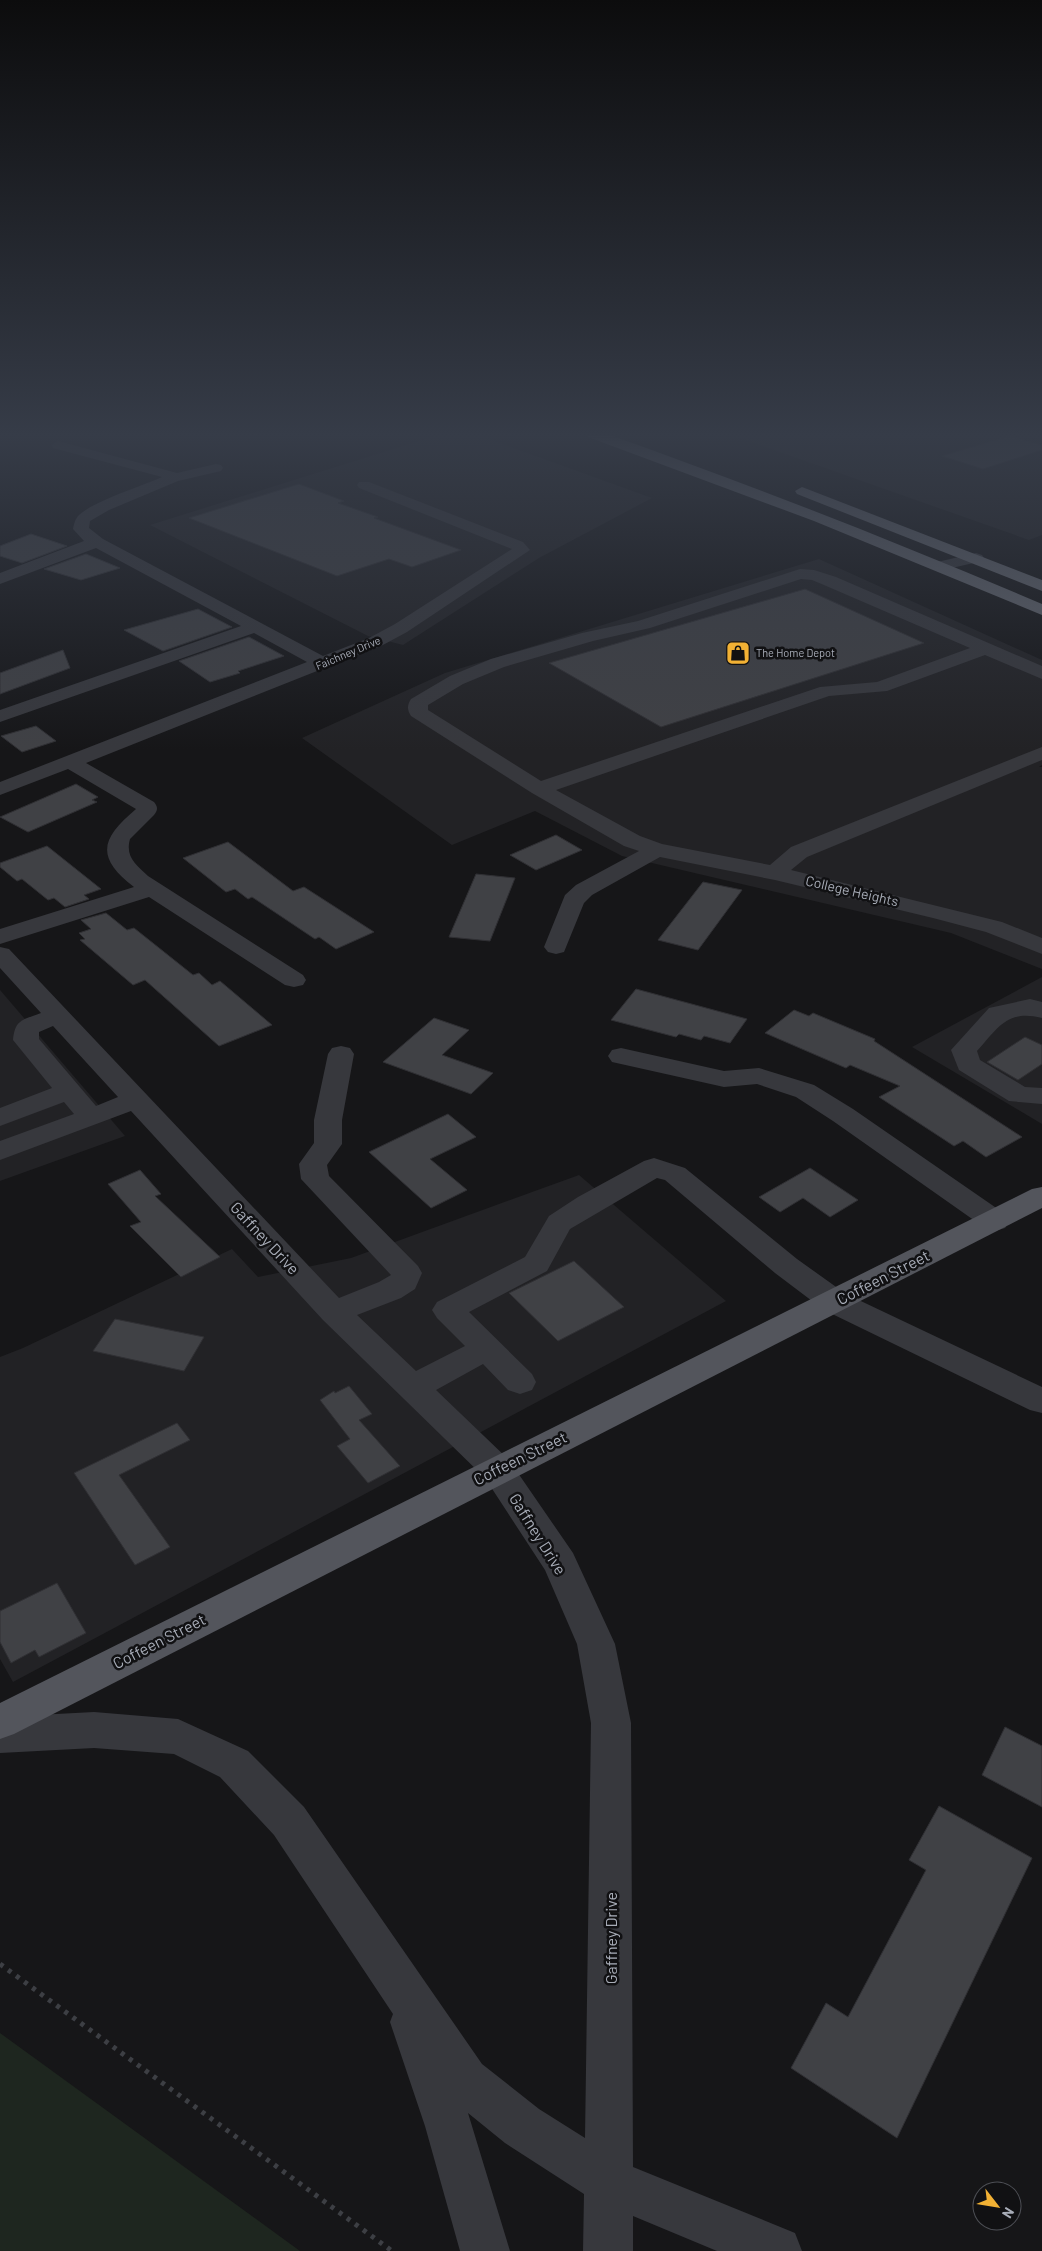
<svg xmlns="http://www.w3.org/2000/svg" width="1042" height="2251" viewBox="0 0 1042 2251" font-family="Barlow,sans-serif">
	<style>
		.built { fill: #222225 }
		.green { fill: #1e261f }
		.building { fill: #404145; stroke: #303034 }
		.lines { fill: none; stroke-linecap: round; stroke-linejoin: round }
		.path { stroke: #3d3f44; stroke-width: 5; stroke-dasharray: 4 6; stroke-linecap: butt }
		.minor { fill: #37383d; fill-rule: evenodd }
		.major { fill: #53555c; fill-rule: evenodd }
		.highway { fill: #63666e; fill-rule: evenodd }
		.labels { text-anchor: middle; stroke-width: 5; stroke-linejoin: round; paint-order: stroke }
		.far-street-label { font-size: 11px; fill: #a8adb8; stroke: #111113 }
		.far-poi-label { font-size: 11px; fill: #a8adb8; stroke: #111113; text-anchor: start }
		.street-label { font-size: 14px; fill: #a8adb8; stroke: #111113 }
		.near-street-label { font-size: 16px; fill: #a8adb8; stroke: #111113 }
	</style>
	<rect width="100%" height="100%" fill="#161618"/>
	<g class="built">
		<polygon points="441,434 475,434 652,498 539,558 403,645 368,636 150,525"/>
		<polygon points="729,434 1042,434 1042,535 1029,540"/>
		<polygon points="819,559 1042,660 1042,765 1039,767 1042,767 1042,969 951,933 622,856 535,811 452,845 302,738 445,673"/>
		<polygon points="1042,977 1042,1124 912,1047"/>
		<polygon points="0,990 125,1136 0,1181"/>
		<polygon points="579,1175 726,1301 13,1682 0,1659 0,1357 23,1348 232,1249 258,1277 351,1258"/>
	</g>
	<polygon class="green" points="0,2033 300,2251 0,2251"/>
	<g class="building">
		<polygon points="1009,436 1042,445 1042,450 983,469 942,456"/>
		<polygon points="299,484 344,501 338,503 378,517 374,518 461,550 412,567 389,559 337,576 189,518"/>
		<polygon points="31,534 67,546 22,563 0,556 0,546"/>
		<polygon points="86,554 120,568 81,580 44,569"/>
		<polygon points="805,589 924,643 661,727 549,663"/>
		<polygon points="198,609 232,627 163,651 124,630"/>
		<polygon points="249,637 284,656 238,671 240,673 210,682 179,661"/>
		<polygon points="63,650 70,668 0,694 0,673"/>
		<polygon points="36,726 56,741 22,752 1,736"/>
		<polygon points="76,784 98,797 92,800 97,802 28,832 0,817"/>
		<polygon points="556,835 582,850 536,870 510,855"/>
		<polygon points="228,842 293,891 304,887 374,932 336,949 319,937 315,939 252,897 248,899 235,889 226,892 183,858"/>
		<polygon points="47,846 101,889 84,895 89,899 65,907 54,898 48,900 22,879 17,881 0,867 0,863"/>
		<polygon points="476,874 515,878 490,941 449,937"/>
		<polygon points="703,882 742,890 698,950 658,940"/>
		<polygon points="106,913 127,930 134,928 193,975 199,973 212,985 220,981 272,1025 219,1046 145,980 133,985 80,940 85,939 79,933 91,929 81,920"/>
		<polygon points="636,989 747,1019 730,1043 704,1036 701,1040 679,1034 676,1037 611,1020"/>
		<polygon points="794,1010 809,1016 813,1013 875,1039 874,1041 1022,1137 986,1157 963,1141 954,1146 879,1097 900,1086 850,1065 846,1068 765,1033"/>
		<polygon points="434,1018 469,1030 442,1055 493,1073 471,1094 383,1062"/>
		<polygon points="1025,1037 1042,1045 1042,1064 1018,1080 987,1062"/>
		<polygon points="448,1114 476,1137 430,1159 467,1190 431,1208 369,1152"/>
		<polygon points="810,1168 858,1200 830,1217 803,1198 780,1212 759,1197"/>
		<polygon points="140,1170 161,1194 155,1196 220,1257 181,1277 130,1226 141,1222 108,1184"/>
		<polygon points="574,1261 624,1307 558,1341 509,1293"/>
		<polygon points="115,1319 204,1337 184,1371 93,1351"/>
		<polygon points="349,1386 372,1414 359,1420 400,1466 368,1483 337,1446 350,1439 320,1400 334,1391 335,1393"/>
		<polygon points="177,1423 190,1440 119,1475 170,1547 135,1565 74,1473"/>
		<polygon points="57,1583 86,1633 39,1657 35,1650 11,1663 0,1642 0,1611"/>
		<polygon points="1005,1727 1042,1746 1042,1807 982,1775"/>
		<polygon points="939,1806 1032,1858 897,2138 791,2068 826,2003 848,2017 926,1870 909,1860"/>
	</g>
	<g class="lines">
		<polyline class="path" points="0,1964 392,2251"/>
		<g class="minor">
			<path d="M 58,441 L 177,473 L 216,464 L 221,465 L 223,468 L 221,471 L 178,481 L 109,510 L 90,521 L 89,528 L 103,539 L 323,656 L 369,638 L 395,624 L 512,549 L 359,488 L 357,485 L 359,482 L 369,482 L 523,542 L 530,550 L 407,632 L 381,646 L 332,665 L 330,668 L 322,669 L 86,763 L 154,802 C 158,807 158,810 154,815 L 130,839 C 125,857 136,865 148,876 L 303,975 L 306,980 L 303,985 L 294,987 L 285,985 L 149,897 L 0,944 L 0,929 L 134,887 C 94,856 102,838 136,809 L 68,769 L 0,795 L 0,782 L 307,662 L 254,633 L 0,722 L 0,710 L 241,626 L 96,548 L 0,584 L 0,573 L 84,541 L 73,529 C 74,524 75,519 79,515 C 96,500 140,487 162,477 L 53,448 L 51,445 Z"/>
			<polygon points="976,553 982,555 984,558 982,561 939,571 933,569 931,566 933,563"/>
			<path d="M 800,569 L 814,570 L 836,577 L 1042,666 L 1042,679 L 985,655 L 887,691 L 829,696 L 556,790 L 640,836 L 662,844 L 770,865 L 791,847 L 1042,747 L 1042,760 L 807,857 L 791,870 L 1002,922 L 1042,938 L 1042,954 L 986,932 L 933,918 L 775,880 L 660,857 L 592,895 L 584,903 L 564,952 L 556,954 L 548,952 L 544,947 L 565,895 L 576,885 L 639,851 L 624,846 L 532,793 L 411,716 C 407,710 407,705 411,699 L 450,676 L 491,659 L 582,633 L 638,621 ZM 801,579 L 812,580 L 824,585 L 970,648 L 877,682 L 820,687 L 541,781 L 428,710 L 428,705 L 463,684 L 504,667 L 593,641 L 650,628 Z"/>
			<path d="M 0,947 L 9,949 L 339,1298 L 379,1282 L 391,1275 L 301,1179 L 299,1164 L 314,1143 L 314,1120 L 328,1054 L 332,1048 L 341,1046 L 350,1048 L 354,1054 L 342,1120 L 342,1144 L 327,1165 L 329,1176 L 418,1266 L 422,1273 L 415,1289 L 401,1298 L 357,1315 L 416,1371 L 465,1346 L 437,1318 L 432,1310 L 437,1302 L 525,1257 L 549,1216 L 578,1197 L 644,1161 L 654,1158 L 685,1168 L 797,1259 L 846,1294 L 1042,1387 L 1042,1413 L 1030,1410 L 824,1310 L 775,1273 L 665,1180 L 657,1178 L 570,1229 L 547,1271 L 469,1312 L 532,1374 L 536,1382 L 532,1390 L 520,1394 L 508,1390 L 483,1364 L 436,1390 L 509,1460 L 573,1553 L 615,1644 L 631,1723 L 633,2167 L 795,2233 L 802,2251 L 717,2251 L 633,2216 L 633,2251 L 583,2251 L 584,2194 L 505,2143 L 468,2113 L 510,2251 L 460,2251 L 425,2126 L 390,2022 L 393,2014 L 274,1835 L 220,1777 L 174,1754 L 94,1748 L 0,1753 L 0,1717 L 94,1712 L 178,1719 L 248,1751 L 304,1807 L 482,2064 L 539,2109 L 585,2138 L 591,1723 L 577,1644 L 545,1570 L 485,1478 L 323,1320 L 131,1111 L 0,1160 L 0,1141 L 74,1114 L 64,1102 L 0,1126 L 0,1108 L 52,1088 L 13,1040 C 15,1019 23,1020 41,1013 L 0,968 ZM 53,1026 L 118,1097 L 96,1106 L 39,1039 L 39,1032 Z"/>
			<path d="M 1030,999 L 1042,1002 L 1042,1018 C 1007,1009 998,1028 977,1051 L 980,1060 L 1025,1087 L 1042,1088 L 1042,1104 L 1009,1101 L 959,1070 L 951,1050 L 989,1008 Z"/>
			<polygon points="621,1048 724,1071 759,1068 814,1085 853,1109 1005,1214 1010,1221 1005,1228 995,1231 985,1228 833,1121 796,1097 757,1084 724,1087 612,1062 608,1056 612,1050"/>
		</g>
		<polygon class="major" points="1042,1187 1042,1208 14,1734 0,1739 0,1703 1032,1189"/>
		<g class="highway">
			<path d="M 587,434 L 607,434 C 754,486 899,543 1042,604 L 1042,615 L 814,521 L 588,437 Z"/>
			<polygon points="802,487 1042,580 1042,591 797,494 795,491"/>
		</g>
	</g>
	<linearGradient id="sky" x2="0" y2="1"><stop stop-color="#0c0c0d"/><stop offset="0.58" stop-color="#363c48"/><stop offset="1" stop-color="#363c48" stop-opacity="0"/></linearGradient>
	<rect width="1042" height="750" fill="url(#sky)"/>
	<defs>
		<g id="shop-square" transform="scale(1.25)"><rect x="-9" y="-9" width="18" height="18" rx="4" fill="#f2b134" stroke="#111113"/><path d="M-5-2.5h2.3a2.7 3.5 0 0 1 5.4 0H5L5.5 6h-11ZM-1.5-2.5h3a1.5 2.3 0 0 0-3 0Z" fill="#111"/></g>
	</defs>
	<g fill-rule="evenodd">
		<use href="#shop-square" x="738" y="653"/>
	</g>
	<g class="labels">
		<g class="far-street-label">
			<text transform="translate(348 653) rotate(-23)" y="4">Faichney Drive</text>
		</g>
		<g class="far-poi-label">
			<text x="756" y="657">The Home Depot</text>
		</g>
		<g class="street-label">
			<text transform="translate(852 891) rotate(13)" y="5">College Heights</text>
		</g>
		<g class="near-street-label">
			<text transform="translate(265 1238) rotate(47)" y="6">Gaffney Drive</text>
			<text transform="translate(883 1277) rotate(-27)" y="6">Coffeen Street</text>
			<text transform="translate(520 1458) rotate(-26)" y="6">Coffeen Street</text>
			<text transform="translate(538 1534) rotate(58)" y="6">Gaffney Drive</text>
			<text transform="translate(159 1641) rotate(-27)" y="6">Coffeen Street</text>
			<text transform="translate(611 1938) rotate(-90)" y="6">Gaffney Drive</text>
		</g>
	</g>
	<g transform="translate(997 2206) rotate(121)"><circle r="24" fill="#111113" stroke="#4d4f55"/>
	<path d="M0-4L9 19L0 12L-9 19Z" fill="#f2b134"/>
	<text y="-8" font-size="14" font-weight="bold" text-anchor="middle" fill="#a8adb8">N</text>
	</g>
</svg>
